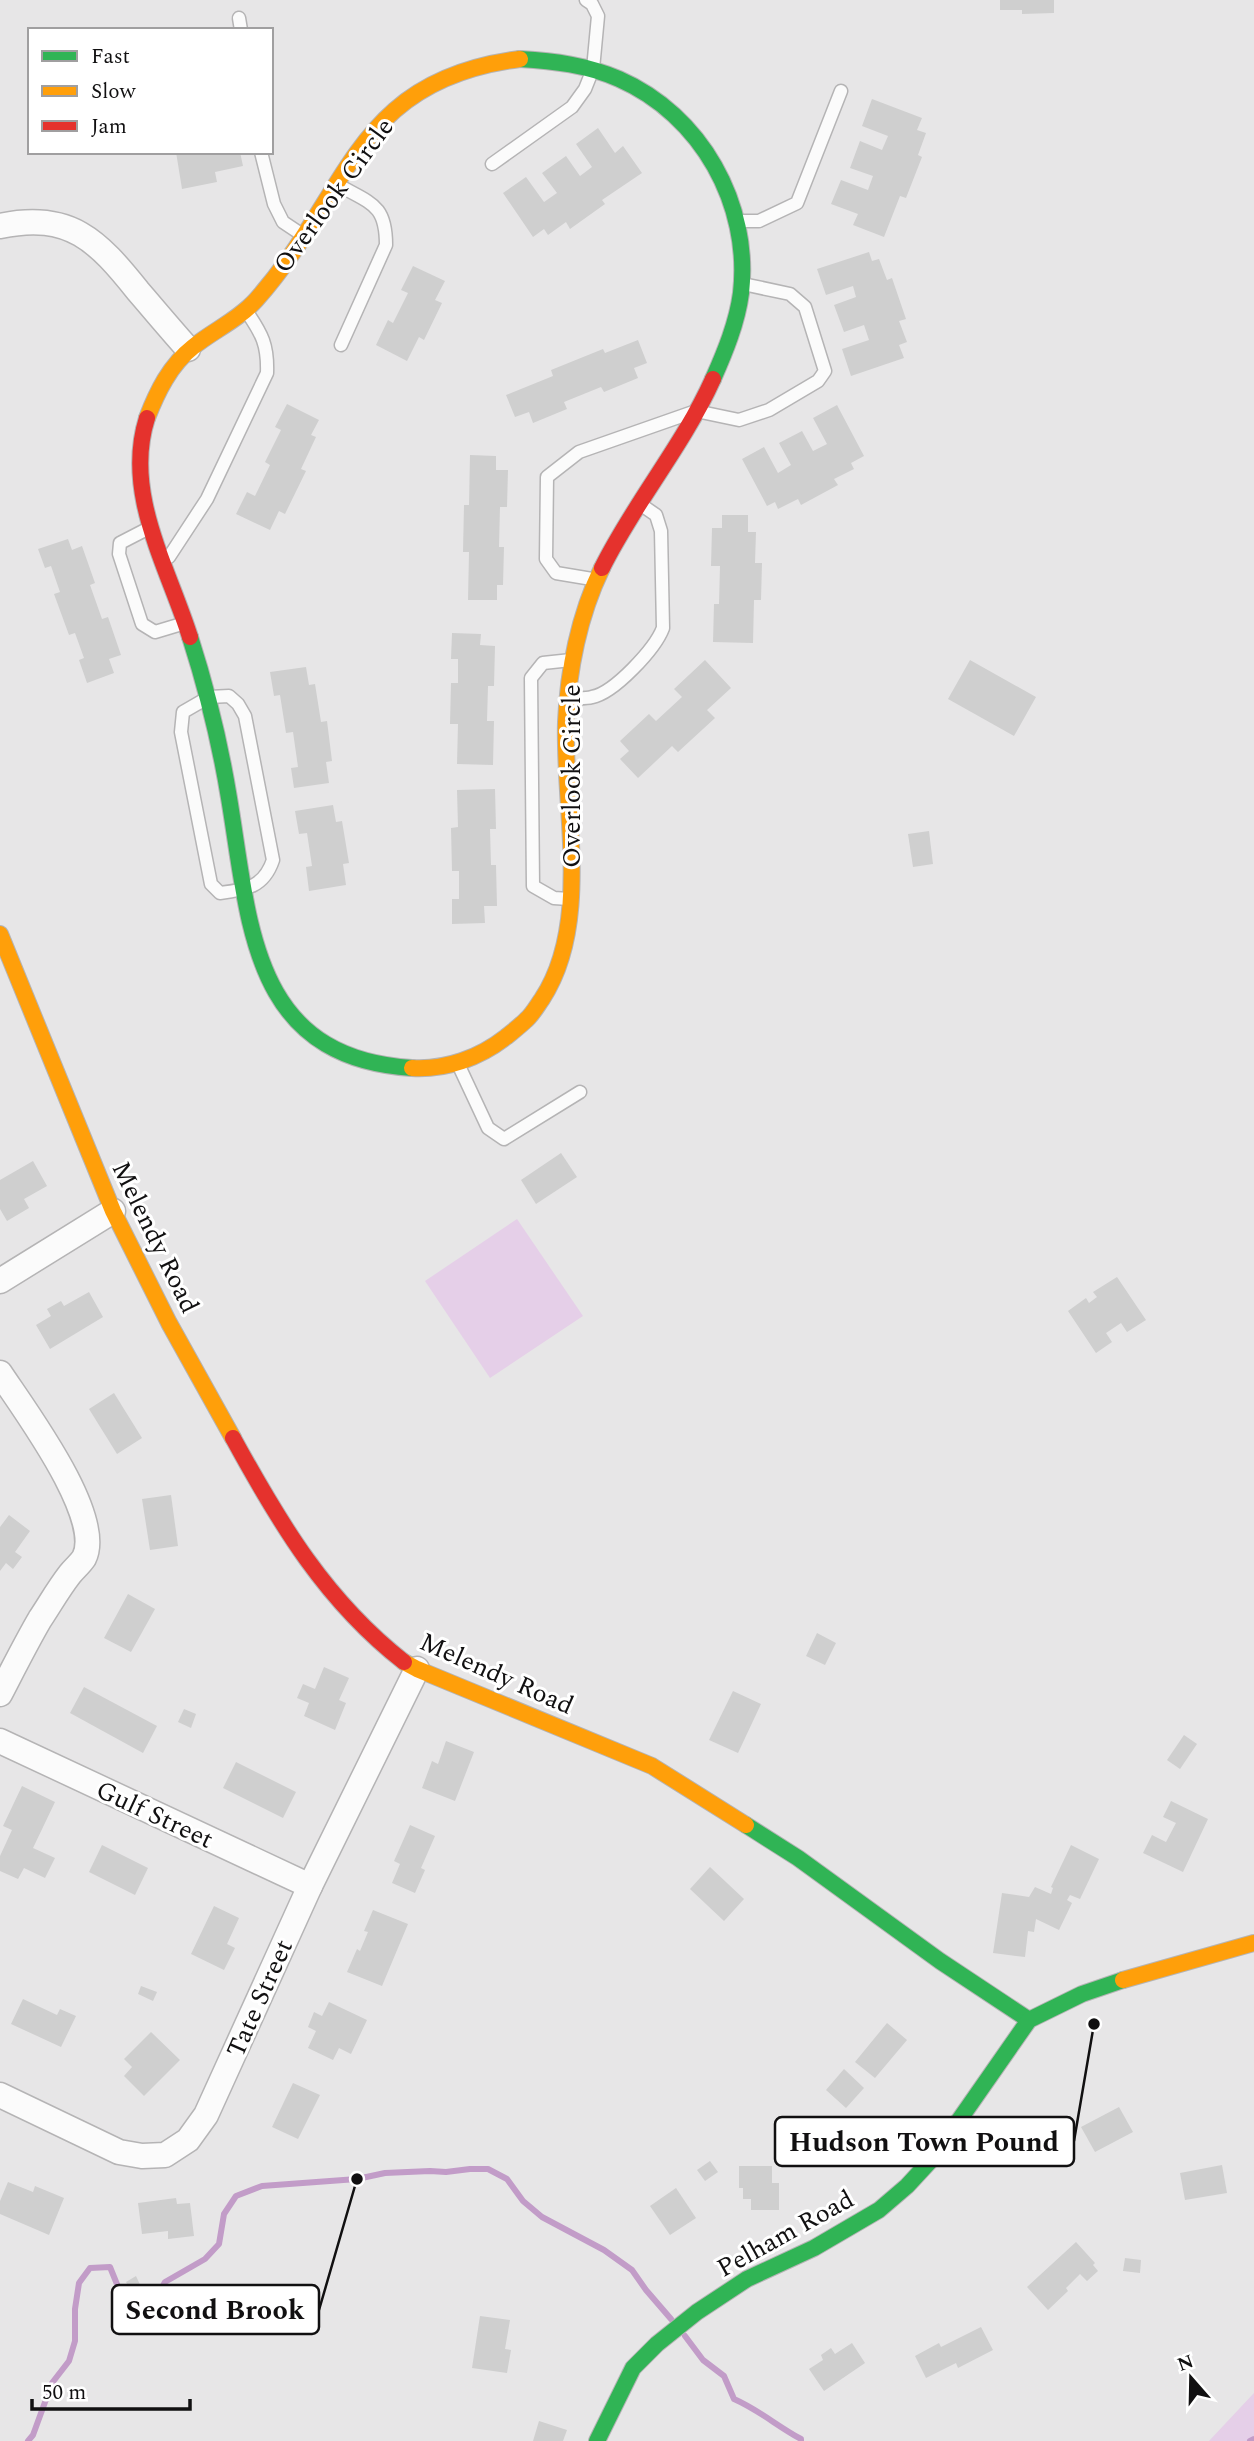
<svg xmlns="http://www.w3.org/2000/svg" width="1254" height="2441" viewBox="0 0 1254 2441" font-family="Spectral,serif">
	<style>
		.green { fill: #e5cfe8 }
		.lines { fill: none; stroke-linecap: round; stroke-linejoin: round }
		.stream { stroke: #c29cc8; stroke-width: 6 }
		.building { fill: #cfcfcf }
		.lane-casing { stroke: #b5b4b5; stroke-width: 15 }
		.street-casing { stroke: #b5b4b5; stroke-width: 27 }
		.fast-casing { stroke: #b5b4b5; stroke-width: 18 }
		.slow-casing { stroke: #b5b4b5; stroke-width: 18 }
		.jam-casing { stroke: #b5b4b5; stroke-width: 18 }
		.lane { stroke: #fbfbfb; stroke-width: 12 }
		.street { stroke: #fbfbfb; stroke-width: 24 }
		.fast { stroke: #30b455; stroke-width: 16 }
		.slow { stroke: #ff9f0a; stroke-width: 16 }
		.jam { stroke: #e5322d; stroke-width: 16 }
		.labels { text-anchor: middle; stroke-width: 6; stroke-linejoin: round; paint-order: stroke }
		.street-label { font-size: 26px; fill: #111011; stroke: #fff }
		.leader { fill: none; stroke: #111011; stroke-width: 2.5 }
		.callout-dot { fill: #111011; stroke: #fff; stroke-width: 2.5 }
		.callout { fill: #fff; stroke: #111011; stroke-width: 2.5 }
		.callout-label { font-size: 28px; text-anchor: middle; font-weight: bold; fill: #111011 }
	</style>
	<rect width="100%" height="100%" fill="#e7e6e7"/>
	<g class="green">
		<polygon points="517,1219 583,1316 490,1378 425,1281"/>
		<polygon points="1254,2393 1254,2441 1209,2441"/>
	</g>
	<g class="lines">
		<g class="stream">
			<path d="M 685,2336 L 703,2360 L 724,2376 L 734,2399 C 759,2410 777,2426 801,2439 L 801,2441"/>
			<polyline points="28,2441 33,2435 52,2383 69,2361 75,2341 75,2309 79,2283 90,2268 110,2267 123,2299 140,2311 154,2302 165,2282 205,2259 219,2244 224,2214 236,2196 262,2186 357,2179 385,2173 430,2171 446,2172 470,2169 488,2169 507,2179 523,2201 542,2217 604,2250 632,2270 646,2290 671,2319"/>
			<polyline points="1250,2441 1254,2439"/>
		</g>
	</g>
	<g class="building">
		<polygon points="1000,0 1054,0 1054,13 1022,14 1022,10 1000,10"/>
		<polygon points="872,99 922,118 917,130 926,133 918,155 922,157 906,198 900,196 884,237 853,225 858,214 831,204 841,180 868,190 873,176 850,168 860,141 882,150 888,136 862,126"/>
		<polygon points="598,128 615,153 623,146 642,173 602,200 605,204 570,229 566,222 548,235 544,229 533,237 503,193 526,177 544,202 557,193 542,173 566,156 580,176 592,167 576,144"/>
		<polygon points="176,152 240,152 243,166 215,172 217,182 182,189"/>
		<polygon points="869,252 872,261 879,259 887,280 892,278 906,319 899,321 907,342 899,345 904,358 851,376 842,349 869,340 864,325 844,332 834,305 856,297 853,286 826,295 817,269"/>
		<polygon points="413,266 445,281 435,300 442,303 424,340 419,337 407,361 376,345 388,320 393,323 408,293 401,290"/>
		<polygon points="638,340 647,363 634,368 638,378 604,392 601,387 564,402 567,409 533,423 529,412 515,417 506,395 553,376 551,370 603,349 605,353"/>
		<polygon points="287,404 319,420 311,435 316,437 301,469 306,471 285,514 279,511 270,530 236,514 247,492 255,496 270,465 265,462 281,430 275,427"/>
		<polygon points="837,405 864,456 851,463 854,469 834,479 838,485 801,505 798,499 778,509 775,502 767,506 742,459 764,447 778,473 791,465 779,443 802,431 813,451 827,444 813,418"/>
		<polygon points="470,455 496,456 496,470 508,470 507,507 500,507 499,547 504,547 503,585 497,585 497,600 468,600 469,552 463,552 464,505 469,505"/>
		<polygon points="722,515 748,515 748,532 756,532 755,563 762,563 761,600 754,600 753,643 713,642 714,604 719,604 720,566 711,566 712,528 722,528"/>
		<polygon points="68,539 72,550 82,546 95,583 90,585 102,619 108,617 121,655 109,659 114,673 87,683 79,660 84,658 75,633 69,635 54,594 60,592 51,566 45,568 38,549"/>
		<polygon points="452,633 481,634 480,645 495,646 494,686 488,686 487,721 494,721 493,765 457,764 458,724 450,724 451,683 458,683 458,659 451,659"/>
		<polygon points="705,660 731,688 707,710 715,718 678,752 672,746 638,778 620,759 629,751 620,741 649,714 656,721 682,697 674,689"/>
		<polygon points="970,660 1036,697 1014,736 948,699"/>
		<polygon points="306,667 309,685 315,684 321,722 327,721 332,761 326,762 329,783 294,788 291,768 298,767 293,732 286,733 280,695 274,696 270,672"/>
		<polygon points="495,789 496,829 490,829 491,865 496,865 497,906 484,906 485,923 452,924 452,899 459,899 459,871 452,871 451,828 458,827 457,790"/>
		<polygon points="333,805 336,822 342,821 349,863 343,864 346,885 309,891 306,867 312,866 307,833 299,834 295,811"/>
		<polygon points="929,831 933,864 913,867 908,834"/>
		<polygon points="561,1153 577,1177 536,1204 521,1180"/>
		<polygon points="33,1161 47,1186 24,1199 29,1208 7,1221 0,1209 0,1180"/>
		<polygon points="1117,1277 1146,1320 1127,1332 1121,1323 1106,1333 1112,1342 1096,1353 1068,1311 1086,1298 1089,1303 1097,1297 1093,1292"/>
		<polygon points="89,1292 103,1317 50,1349 36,1325 51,1316 47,1309 61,1301 64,1306"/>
		<polygon points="114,1393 142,1438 117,1454 89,1409"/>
		<polygon points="171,1495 178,1546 150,1550 142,1499"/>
		<polygon points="9,1515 30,1531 15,1552 22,1557 13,1569 6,1563 0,1571 0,1527"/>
		<polygon points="128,1594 155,1609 131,1652 104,1638"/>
		<polygon points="817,1633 836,1643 825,1665 806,1656"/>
		<polygon points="324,1667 349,1678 339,1700 346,1703 335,1730 304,1716 309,1703 297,1698 303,1684 315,1689"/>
		<polygon points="84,1687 157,1726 143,1753 70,1713"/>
		<polygon points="733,1691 761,1704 738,1753 709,1740"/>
		<polygon points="184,1709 196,1714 191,1728 178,1722"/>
		<polygon points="1184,1735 1197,1744 1180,1769 1167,1760"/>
		<polygon points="446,1741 474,1752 455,1801 422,1788 432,1761 438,1764"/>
		<polygon points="236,1762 296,1792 283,1818 223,1788"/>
		<polygon points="22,1786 55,1802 33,1848 55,1858 45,1878 24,1868 18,1879 0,1871 0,1856 12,1830 3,1826"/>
		<polygon points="1171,1801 1208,1819 1183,1872 1143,1853 1152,1835 1166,1842 1176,1823 1163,1817"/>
		<polygon points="410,1825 435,1836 421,1868 425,1870 415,1893 392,1883 400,1864 394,1861"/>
		<polygon points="102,1845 148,1868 135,1895 89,1872"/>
		<polygon points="1071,1845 1099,1859 1080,1899 1070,1895 1067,1900 1072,1903 1059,1930 1036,1919 1034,1932 1028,1931 1025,1957 993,1953 1002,1893 1029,1897 1035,1887 1051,1894 1053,1888 1051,1887"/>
		<polygon points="710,1867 744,1899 724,1921 690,1889"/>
		<polygon points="214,1906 239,1918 227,1944 235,1948 224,1970 191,1954"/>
		<polygon points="373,1910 408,1924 382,1986 347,1972 357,1949 360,1951 368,1932 364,1931"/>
		<polygon points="141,1986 157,1992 153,2001 138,1994"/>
		<polygon points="23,1999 57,2015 60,2009 76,2016 61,2047 11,2024"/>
		<polygon points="329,2002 367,2020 351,2054 339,2048 333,2060 308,2048 316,2031 308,2027 314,2012 322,2016"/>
		<polygon points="887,2023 907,2040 875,2078 855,2062"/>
		<polygon points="151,2032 180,2060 144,2096 124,2076 132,2067 124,2059"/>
		<polygon points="844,2069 864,2088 846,2108 826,2090"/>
		<polygon points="293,2083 320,2095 298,2139 272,2127"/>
		<polygon points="1119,2107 1133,2132 1095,2152 1081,2127"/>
		<polygon points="710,2161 718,2172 705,2181 697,2170"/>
		<polygon points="1222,2165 1227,2193 1185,2200 1180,2173"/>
		<polygon points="739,2166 772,2166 772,2183 779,2183 779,2210 751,2210 751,2199 743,2199 743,2188 739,2188"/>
		<polygon points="8,2182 33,2192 35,2186 64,2198 49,2235 0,2214 0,2201"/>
		<polygon points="676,2188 696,2218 670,2235 650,2206"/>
		<polygon points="176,2198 177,2204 190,2203 194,2236 168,2239 168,2231 142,2234 138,2203"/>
		<polygon points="1076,2242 1095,2263 1093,2265 1098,2271 1087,2281 1080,2274 1066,2288 1068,2291 1048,2310 1027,2287"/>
		<polygon points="1125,2258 1141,2260 1140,2273 1123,2271"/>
		<polygon points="136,2276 143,2291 133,2296 126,2282"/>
		<polygon points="480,2316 510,2320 505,2349 511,2350 507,2373 472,2368"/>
		<polygon points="981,2327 993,2350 958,2368 956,2363 926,2378 915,2356 939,2343 941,2347"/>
		<polygon points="852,2343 865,2363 824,2391 809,2369 823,2360 821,2355 831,2348 835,2354"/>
		<polygon points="539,2421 567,2430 563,2441 533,2441"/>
	</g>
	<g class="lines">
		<g class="lane-casing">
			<g id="lane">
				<polyline points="239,18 241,30"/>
				<polyline points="261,152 274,204 283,222 304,236"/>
				<polyline points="492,164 572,107 585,89 593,69 598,16 592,4 586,0"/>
				<path d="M 340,186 C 372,204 386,205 386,245 L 341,345"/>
				<polyline points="738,221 759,221 797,203 841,91"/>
				<polyline points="149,528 120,543 119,554 142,624 155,632 185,623"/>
				<path d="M 169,557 L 207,499 L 267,373 C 268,345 262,334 247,312"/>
				<polyline points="592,579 556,573 546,559 547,477 579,452 696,411 739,420 769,410 818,381 825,371 805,307 790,294 743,284"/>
				<path d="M 229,696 L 238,704 L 245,716 L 273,860 C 264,887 246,890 220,893 L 211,884 L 181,732 L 183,712 L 209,697 Z"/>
				<path d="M 569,698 C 576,698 585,699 592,697 C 614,693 655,649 663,628 L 661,531 L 656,515 L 640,504"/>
				<polyline points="569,899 554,898 533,886 531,678 543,663 571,660"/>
				<polyline points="459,1066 488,1128 504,1139 580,1092"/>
			</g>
		</g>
		<g class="street-casing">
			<g id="street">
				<path d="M 0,226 C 70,211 98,241 138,291 C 155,311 171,330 188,349"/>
				<polyline points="0,1281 113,1211"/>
				<path d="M 0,1373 C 23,1408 105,1517 84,1558 C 80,1564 74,1569 70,1574 C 59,1588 50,1604 40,1619 C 26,1643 13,1669 0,1694"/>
				<polyline points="0,1741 310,1886"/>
				<polyline points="0,2095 119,2152 142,2156 165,2155 188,2140 206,2115 310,1886 417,1669"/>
			</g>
		</g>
		<g class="fast-casing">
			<g id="fast">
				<path d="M 520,59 C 554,61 587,65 619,79 C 701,115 751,204 741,293 C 737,323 725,352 713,379"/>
				<path d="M 190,637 C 207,690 220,743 229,798 C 250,922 250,1058 412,1068"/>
				<polyline points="746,1825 798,1858 940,1961 1029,2020"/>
				<polyline points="597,2441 633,2368 657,2344 697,2312 747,2279 814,2248 879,2210 907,2186 932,2159 1029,2020 1082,1994 1123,1980"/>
			</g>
		</g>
		<g class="slow-casing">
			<g id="slow">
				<path d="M 147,418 C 157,392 170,365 193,347 C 214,330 238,320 256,300 C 351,193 353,80 520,59"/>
				<polyline points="0,934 113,1211 169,1323 233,1438"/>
				<path d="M 412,1068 C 446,1070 479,1058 506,1037 C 512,1032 520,1026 526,1020 C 532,1015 537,1006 542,999 C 592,923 563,809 566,722 C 568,671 579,615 602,568"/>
				<polyline points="404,1662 417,1669 652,1766 746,1825"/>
				<polyline points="1123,1980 1254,1943"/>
			</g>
		</g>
		<g class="jam-casing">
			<g id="jam">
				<path d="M 147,418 C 123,493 168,567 190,637"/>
				<path d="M 602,568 C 634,503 683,446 713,379"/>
				<path d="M 233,1438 C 280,1524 326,1601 404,1662"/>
			</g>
		</g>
		<use href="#lane" class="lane"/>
		<use href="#street" class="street"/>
		<use href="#fast" class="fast"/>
		<use href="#slow" class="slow"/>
		<use href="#jam" class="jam"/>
	</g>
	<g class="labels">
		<g class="street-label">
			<text transform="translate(333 195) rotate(-54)" y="9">Overlook Circle</text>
			<text transform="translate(571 776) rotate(-90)" y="9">Overlook Circle</text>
			<text transform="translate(156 1237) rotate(64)" y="9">Melendy Road</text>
			<text transform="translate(497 1673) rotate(24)" y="9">Melendy Road</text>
			<text transform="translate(155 1814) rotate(25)" y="9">Gulf Street</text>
			<text transform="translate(259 1998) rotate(-66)" y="9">Tate Street</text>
			<text transform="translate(785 2233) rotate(-29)" y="9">Pelham Road</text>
		</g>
	</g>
	<path class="leader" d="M1094 2024L1074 2141M357 2179L319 2310"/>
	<g class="callout-dot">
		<circle cx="1094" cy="2024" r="7"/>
		<circle cx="357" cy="2179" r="7"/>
	</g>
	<g class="callout">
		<rect x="775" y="2117" width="299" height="49" rx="7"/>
		<rect x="112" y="2285" width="207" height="49" rx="7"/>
	</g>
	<g class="callout-label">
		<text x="924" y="2151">Hudson Town Pound</text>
		<text x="215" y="2319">Second Brook</text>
	</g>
	<rect x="28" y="28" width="245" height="126" fill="#ffffff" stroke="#a09fa0" stroke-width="2"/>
	<rect x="42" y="51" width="35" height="10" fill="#30b455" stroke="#a09fa0" stroke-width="2"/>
	<text x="91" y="63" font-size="21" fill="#111011">Fast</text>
	<rect x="42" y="86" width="35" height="10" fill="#ff9f0a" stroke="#a09fa0" stroke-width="2"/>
	<text x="91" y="98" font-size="21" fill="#111011">Slow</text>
	<rect x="42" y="121" width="35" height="10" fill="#e5322d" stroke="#a09fa0" stroke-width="2"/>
	<text x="91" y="133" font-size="21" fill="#111011">Jam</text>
	<g transform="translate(1191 2378) rotate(340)" stroke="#ffffff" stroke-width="5" paint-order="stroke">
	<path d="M0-5L12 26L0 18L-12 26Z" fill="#111011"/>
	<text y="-10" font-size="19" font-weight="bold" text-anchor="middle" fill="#111011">N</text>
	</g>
	<path d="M32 2399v10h158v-10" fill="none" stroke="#111011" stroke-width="3.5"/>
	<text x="42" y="2399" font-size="21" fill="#111011" stroke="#ffffff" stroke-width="5" paint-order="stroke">50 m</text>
</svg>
